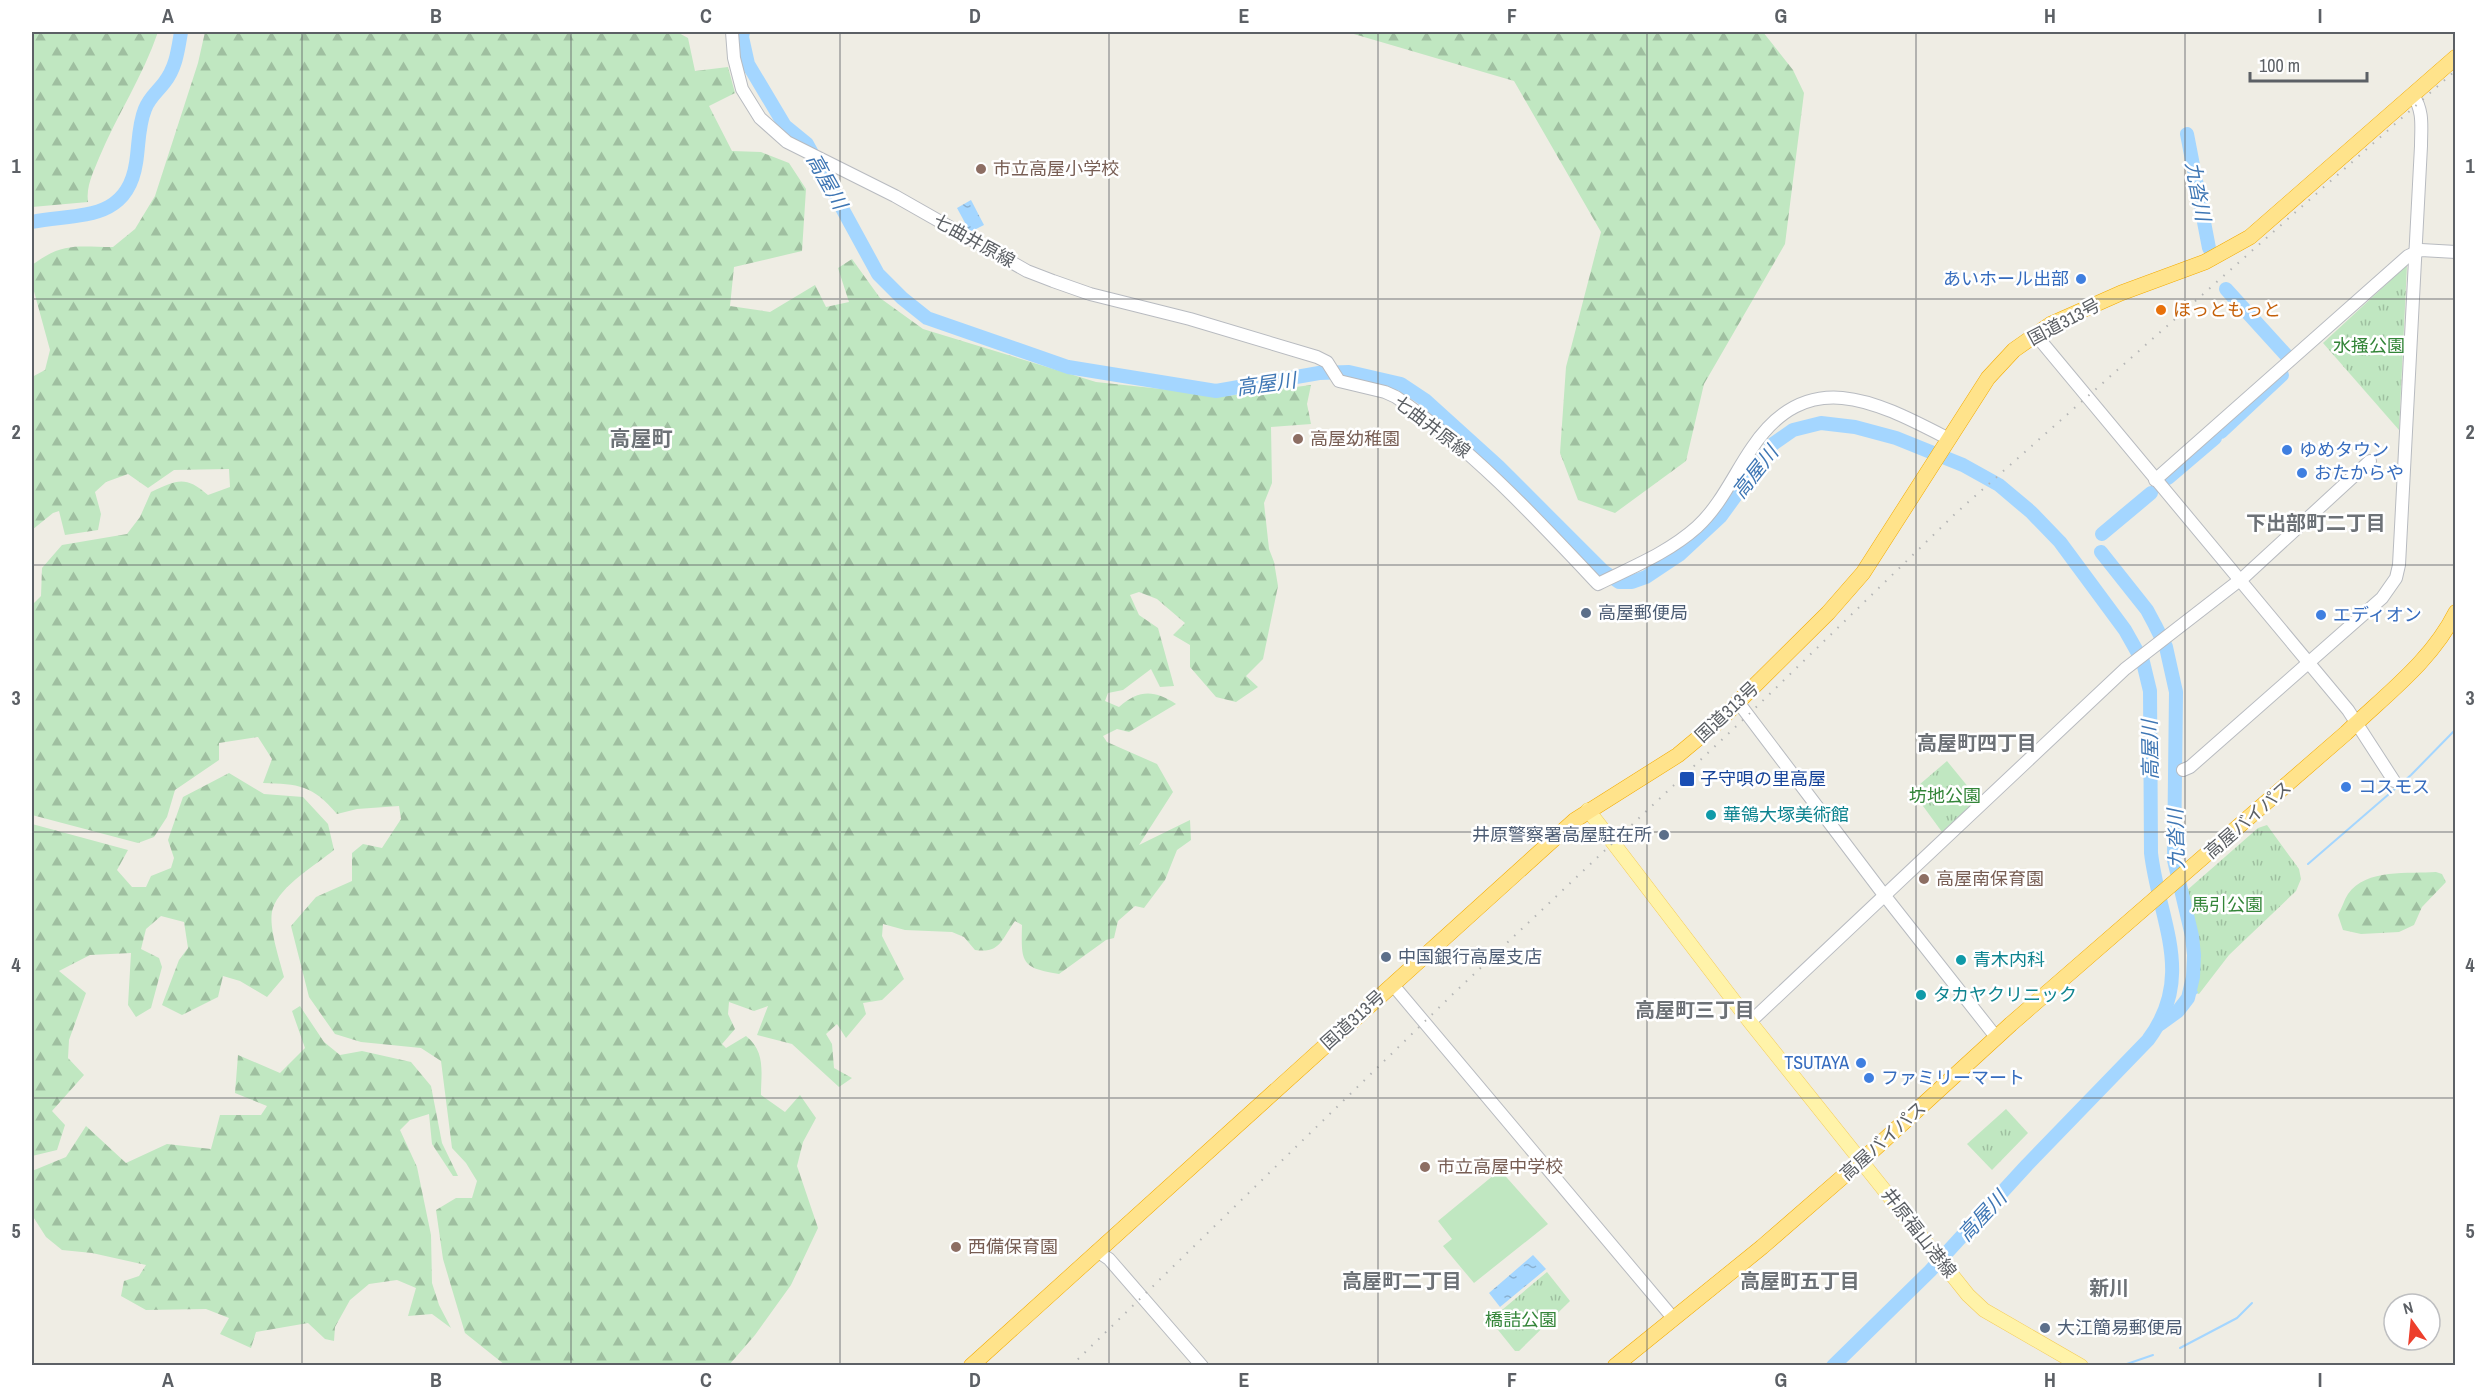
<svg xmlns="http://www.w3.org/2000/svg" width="2487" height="1397" viewBox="0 0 2487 1397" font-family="'Archivo Narrow','Noto Sans JP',sans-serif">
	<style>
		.grass { fill: url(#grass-tufts) }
		.forest { fill: url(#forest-firs) }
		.pitch { fill: #c0e7c1 }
		.water { fill: url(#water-ripples) }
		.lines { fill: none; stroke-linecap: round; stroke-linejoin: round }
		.stream { stroke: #a4d6ff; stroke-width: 2 }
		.river { stroke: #a4d6ff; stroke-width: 14 }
		.secondary-casing { stroke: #b8bbc0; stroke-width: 14 }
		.primary-casing { stroke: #f4cb58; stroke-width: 15 }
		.highway-casing { stroke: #f3ab00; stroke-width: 16 }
		.secondary { stroke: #fff; stroke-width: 12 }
		.primary { stroke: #fff3a9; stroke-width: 14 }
		.highway { stroke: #ffe38b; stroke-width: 15 }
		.rail { stroke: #b5b6b6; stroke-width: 2; stroke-dasharray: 1.5 8; stroke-linecap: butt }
		.grid { fill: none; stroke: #5c6065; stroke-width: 1.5; stroke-opacity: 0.55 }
		.education-dot { fill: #8d6e63; stroke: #fff; stroke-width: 2 }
		.shop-dot { fill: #3f7fe0; stroke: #fff; stroke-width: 2 }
		.food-dot { fill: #e8710a; stroke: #fff; stroke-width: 2 }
		.service-dot { fill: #5c6f8a; stroke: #fff; stroke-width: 2 }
		.transit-dot { fill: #1a4fb4; stroke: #fff; stroke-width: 2 }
		.culture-dot { fill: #0f9aa8; stroke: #fff; stroke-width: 2 }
		.labels { text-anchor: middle; stroke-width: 5; stroke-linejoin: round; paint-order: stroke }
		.education-label { font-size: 18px; fill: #785e54; stroke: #fff; text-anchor: start }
		.street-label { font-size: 18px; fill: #5c6065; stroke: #fff }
		.shop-label { font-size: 18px; fill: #366cbe; stroke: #fff; text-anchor: start }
		.food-label { font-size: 18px; fill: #c56008; stroke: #fff; text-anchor: start }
		.park-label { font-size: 18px; fill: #338538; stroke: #fff }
		.service-label { font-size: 18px; fill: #4e5e75; stroke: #fff; text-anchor: start }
		.transit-label { font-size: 18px; fill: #164399; stroke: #fff; text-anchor: start }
		.culture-label { font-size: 18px; fill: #0d838f; stroke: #fff; text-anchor: start }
		.water-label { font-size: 20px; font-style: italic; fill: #3e76b4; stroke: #fff }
		.neighbourhood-label { font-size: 20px; font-weight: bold; fill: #6d7277; stroke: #fff }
		.quarter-label { font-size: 21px; font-weight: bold; fill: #6d7277; stroke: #fff }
		.neatline { fill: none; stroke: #5c6065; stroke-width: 2 }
		.grid-label { font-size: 20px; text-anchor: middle; font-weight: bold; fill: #5c6065 }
	</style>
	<defs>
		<pattern id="grass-tufts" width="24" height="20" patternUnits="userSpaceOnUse" patternTransform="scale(1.5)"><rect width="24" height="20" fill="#c0e7c1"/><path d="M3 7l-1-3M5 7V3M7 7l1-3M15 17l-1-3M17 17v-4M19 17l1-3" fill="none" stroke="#9fbfa0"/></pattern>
		<pattern id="forest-firs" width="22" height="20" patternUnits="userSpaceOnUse" patternTransform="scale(1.5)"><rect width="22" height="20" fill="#c0e7c1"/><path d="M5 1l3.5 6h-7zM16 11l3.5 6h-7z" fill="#9fbfa0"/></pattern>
		<pattern id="water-ripples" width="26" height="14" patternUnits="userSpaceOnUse" patternTransform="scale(1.5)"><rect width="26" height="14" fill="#a4d6ff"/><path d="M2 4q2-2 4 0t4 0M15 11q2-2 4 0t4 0" fill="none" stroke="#89b1d2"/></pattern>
	</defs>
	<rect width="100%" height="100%" fill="#efede4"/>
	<g class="grass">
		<polygon points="2407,265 2399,430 2323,343"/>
		<polygon points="1947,761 1978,799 1942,832 1912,791"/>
		<path d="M 2267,825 L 2299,869 L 2301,879 L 2296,891 L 2229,955 L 2199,994 L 2193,992 C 2204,958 2193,926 2185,892 L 2258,828 Z"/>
		<polygon points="2006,1109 2028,1133 1992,1170 1967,1144"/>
		<polygon points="1547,1272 1570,1301 1519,1351 1515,1351 1490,1320"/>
	</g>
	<g class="forest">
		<path d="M 32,32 L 158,32 C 143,76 117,115 99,158 C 93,173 86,186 88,202 L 32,207 Z"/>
		<path d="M 205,32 L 677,32 L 688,38 L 695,71 L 728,67 L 735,93 L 709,106 L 732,151 L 761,152 L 789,163 L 806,189 L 802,251 L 734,267 L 730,306 L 770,312 L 815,285 L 826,307 L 849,302 L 838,268 L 852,259 L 880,298 L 923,329 L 1096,382 L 1227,396 L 1311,385 L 1307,404 L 1311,424 L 1271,427 L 1272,483 L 1264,503 L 1269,549 L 1274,562 L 1278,586 L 1263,659 L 1246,676 L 1258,687 L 1236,702 L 1216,697 L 1190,667 L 1190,645 L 1173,635 L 1185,623 L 1157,599 L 1139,592 L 1130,595 L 1139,615 L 1158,628 L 1174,686 L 1160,687 L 1151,669 L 1123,690 L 1108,693 L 1105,701 L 1119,707 C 1139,689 1155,690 1176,704 L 1129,732 L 1117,729 L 1103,736 L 1107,742 L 1157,764 L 1173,792 L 1139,845 L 1190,820 L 1191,840 L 1177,850 L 1165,880 L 1144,908 L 1135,906 L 1118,921 L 1114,938 L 1106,940 L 1059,974 C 1021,968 1021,963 1022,925 L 1015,921 C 1002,938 1001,954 975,950 L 964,937 L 952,932 L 905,930 L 883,924 L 882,936 L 904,979 L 882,1000 L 863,1003 L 866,1014 L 846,1038 L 837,1024 L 826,1034 L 832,1044 L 834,1068 L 852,1078 L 839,1087 L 792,1044 L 757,1035 L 768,1006 L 754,1011 L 729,1002 L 728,1014 L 735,1029 L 722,1044 L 726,1048 L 746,1036 C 766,1052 761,1072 761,1095 L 785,1112 L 800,1095 L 816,1118 L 803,1142 L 797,1166 L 818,1228 L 791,1285 L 755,1335 L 729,1365 L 505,1365 L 465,1333 L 443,1259 L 436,1210 L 456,1198 L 472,1198 L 477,1181 L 466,1163 L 452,1148 L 441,1061 L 421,1048 L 361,1042 L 335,1034 L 309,997 L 291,926 L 316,897 L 352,881 L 352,853 L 363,844 L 382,848 L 401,819 L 399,806 L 357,809 L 337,814 C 313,785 298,784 263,783 L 272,759 L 258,737 L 219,743 L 219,760 L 175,790 L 167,817 L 154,837 L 138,843 L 32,815 L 32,605 L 41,596 L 42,568 L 62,545 L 127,534 L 140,517 L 151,492 C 177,480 185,475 208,495 L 230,487 L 229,469 L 174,470 L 148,488 L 128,474 L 106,482 L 95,492 L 101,514 L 98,530 L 65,535 L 59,511 L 53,513 L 32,530 L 32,377 L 45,370 L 50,350 L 32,284 L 32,265 C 63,242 76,247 113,247 L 135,229 L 155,196 L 198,63 Z"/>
		<polygon points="1347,32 1763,32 1793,70 1804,93 1785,244 1704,384 1686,461 1615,513 1578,500 1560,453 1566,367 1601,232 1514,81"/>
		<path d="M 229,773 L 264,794 L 303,797 L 328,824 L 334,850 C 317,864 280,886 273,908 C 267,924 280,961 284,977 L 267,997 L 240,981 L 223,976 L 218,997 L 182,1015 L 162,1005 L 179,960 L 188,948 L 184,922 L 161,916 L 146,929 L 141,949 L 159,958 L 162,967 L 151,1008 L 136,1017 L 128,1005 L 131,953 L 90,955 L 59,971 L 86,993 L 69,1040 L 68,1058 L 84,1075 L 52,1111 L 65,1125 L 57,1150 L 32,1156 L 32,824 L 128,850 L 117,870 L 132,887 L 146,887 L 151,876 L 171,868 L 174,858 L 168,840 L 183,797 Z"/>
		<path d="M 2436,872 L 2442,874 L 2446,882 L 2422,907 L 2414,925 L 2399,932 L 2361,934 L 2343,930 L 2338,915 C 2342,908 2344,900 2348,894 C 2366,868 2409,874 2436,872 Z"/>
		<polygon points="300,1006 324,1042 340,1055 362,1051 411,1062 431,1086 442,1143 458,1176 453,1176 432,1144 429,1114 410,1120 400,1130 417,1167 431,1235 432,1283 439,1305 451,1328 432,1314 408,1316 416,1288 397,1280 369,1284 350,1300 335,1327 334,1341 325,1339 308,1323 256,1332 251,1348 220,1334 229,1318 206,1309 146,1310 121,1296 124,1281 139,1276 146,1265 92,1253 62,1250 46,1237 32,1215 32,1171 66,1157 86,1126 126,1163 167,1144 211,1149 220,1115 261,1115 267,1106 235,1093 238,1055 280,1073 305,1048 292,1011"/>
	</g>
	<polygon class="pitch" points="1500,1170 1548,1224 1474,1283 1443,1246 1452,1239 1438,1221"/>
	<g class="water">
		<polygon points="971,200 984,225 970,232 957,208"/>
		<polygon points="1533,1255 1546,1269 1500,1307 1489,1293"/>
	</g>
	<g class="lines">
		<g class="stream">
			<polyline points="2308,864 2411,775 2456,729"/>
			<polyline points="2184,1006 2197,992"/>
			<polyline points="2180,1348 2237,1318 2252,1303"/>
			<polyline points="2121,1366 2153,1355"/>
		</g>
		<g class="river">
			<path d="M 743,32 L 742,37 L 748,64 L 785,126 L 807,144 L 878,274 L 902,298 L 927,318 L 1068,367 L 1216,391 L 1319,373 L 1349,372 L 1401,384 L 1425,400 L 1499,467 L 1603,571 L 1619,582 L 1632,582 L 1646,577 L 1679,555 L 1721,516 L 1773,444 L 1793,430 L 1821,423 L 1855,427 L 1896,438 L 1963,465 L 1999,485 L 2031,512 L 2060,542 L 2125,630 L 2143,662 L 2150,691 L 2151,853 C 2159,921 2196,976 2148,1040 L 2027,1165 L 1930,1271 L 1833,1366"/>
			<polyline points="2187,134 2209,248"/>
			<path d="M 32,222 C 76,213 127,223 136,163 C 139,145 138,126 145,109 C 149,98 157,92 164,83 C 176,68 178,50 181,32"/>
			<polyline points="2226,289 2286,355"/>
			<polyline points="2221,432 2282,375"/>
			<polyline points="2168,478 2215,438"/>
			<polyline points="2102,534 2151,493"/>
			<polyline points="2101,552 2147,610 2155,625 2166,647 2176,692 2174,860 2192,936 2194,955 2193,977 2188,998 2178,1011 2160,1024"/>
		</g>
		<g class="secondary-casing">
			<g id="secondary">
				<path d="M 732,32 L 734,58 L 742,89 L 760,118 L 787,142 L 895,196 L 1027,271 L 1053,281 L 1090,294 L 1190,319 L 1317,357 L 1327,362 L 1339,381 L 1385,392 L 1396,397 C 1474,451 1534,516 1598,584 C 1632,567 1668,553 1697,527 C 1721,505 1734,474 1752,448 C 1808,364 1877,402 1949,439"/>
				<polyline points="2035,334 2348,710 2394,781"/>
				<polyline points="2155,480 2408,256 2421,250 2456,252"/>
				<polyline points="1738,702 1881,891 1996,1037"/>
				<path d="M 2183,770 L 2190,767 L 2382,598 L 2396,578 L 2399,565 L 2421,146 C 2421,126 2424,112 2413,95"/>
				<polyline points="1393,985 1673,1318"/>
				<polyline points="1750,1022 2125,669 2245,576 2370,461"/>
				<polyline points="1097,1251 1109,1259 1202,1366"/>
			</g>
		</g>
		<g class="primary-casing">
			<polyline id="primary" points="1588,810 1750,1022 1968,1295 1984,1310 2081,1366"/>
		</g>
		<g class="highway-casing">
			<g id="highway">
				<polyline points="971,1366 1575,820 1678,755 1720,720 1828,613 1863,573 1988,378 2014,350 2051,324 2121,293 2205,262 2250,237 2456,57"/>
				<path d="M 1615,1366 L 1762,1247 L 1869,1154 L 2011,1024 L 2346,733 C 2385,695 2431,662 2456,612"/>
			</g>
		</g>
		<use href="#secondary" class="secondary"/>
		<use href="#primary" class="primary"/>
		<use href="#highway" class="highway"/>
		<polyline class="rail" points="1071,1366 1454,993 1747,716 1956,513 2456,70"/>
	</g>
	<path class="grid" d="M 302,32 L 302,1366M 571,32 L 571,1366M 840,32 L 840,1366M 1109,32 L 1109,1366M 1378,32 L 1378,1366M 1647,32 L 1647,1366M 1916,32 L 1916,1366M 2185,32 L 2185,1366M 32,299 L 2456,299M 32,565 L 2456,565M 32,832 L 2456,832M 32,1098 L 2456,1098"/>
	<g class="education-dot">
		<circle cx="981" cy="169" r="6"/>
		<circle cx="1298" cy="439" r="6"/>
		<circle cx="1924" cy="879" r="6"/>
		<circle cx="1425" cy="1167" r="6"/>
		<circle cx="956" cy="1247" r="6"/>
	</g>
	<g class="shop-dot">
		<circle cx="2081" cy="279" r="6"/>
		<circle cx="2287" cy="450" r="6"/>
		<circle cx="2302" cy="473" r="6"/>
		<circle cx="2321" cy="615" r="6"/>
		<circle cx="2346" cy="787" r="6"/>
		<circle cx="1861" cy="1063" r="6"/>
		<circle cx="1869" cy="1078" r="6"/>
	</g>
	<circle class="food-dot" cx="2161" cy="310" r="6"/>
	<g class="service-dot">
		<circle cx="1586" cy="613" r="6"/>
		<circle cx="1664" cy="835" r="6"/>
		<circle cx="1386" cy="957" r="6"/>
		<circle cx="2045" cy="1328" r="6"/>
	</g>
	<rect class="transit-dot" x="1679" y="771" width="16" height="16" rx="3"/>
	<g class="culture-dot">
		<circle cx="1711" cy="815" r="6"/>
		<circle cx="1961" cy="960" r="6"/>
		<circle cx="1921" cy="995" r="6"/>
	</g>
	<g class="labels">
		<g class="education-label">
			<text x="993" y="175">市立高屋小学校</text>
			<text x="1310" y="445">高屋幼稚園</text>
			<text x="1936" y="885">高屋南保育園</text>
			<text x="1437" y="1173">市立高屋中学校</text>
			<text x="968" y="1253">西備保育園</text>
		</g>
		<g class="street-label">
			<text transform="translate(974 241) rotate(29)" y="6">七曲井原線</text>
			<text transform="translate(2064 322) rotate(-28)" y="6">国道313号</text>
			<text transform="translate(1432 427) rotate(37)" y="6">七曲井原線</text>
			<text transform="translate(1727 712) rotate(-43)" y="6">国道313号</text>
			<text transform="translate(2248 820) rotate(-41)" y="6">高屋バイパス</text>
			<text transform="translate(1353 1020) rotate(-42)" y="6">国道313号</text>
			<text transform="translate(1883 1141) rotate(-42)" y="6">高屋バイパス</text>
			<text transform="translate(1919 1233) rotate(52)" y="6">井原福山港線</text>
		</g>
		<g class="shop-label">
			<text x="2069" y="285" text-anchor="end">あいホール出部</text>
			<text x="2299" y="456">ゆめタウン</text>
			<text x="2314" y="479">おたからや</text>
			<text x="2333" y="621">エディオン</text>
			<text x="2358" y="793">コスモス</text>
			<text x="1849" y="1069" text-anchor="end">TSUTAYA</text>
			<text x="1881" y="1084">ファミリーマート</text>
		</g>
		<g class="food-label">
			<text x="2173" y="316">ほっともっと</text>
		</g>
		<g class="park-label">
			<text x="2369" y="352">水掻公園</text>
			<text x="1945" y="802">坊地公園</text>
			<text x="2227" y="911">馬引公園</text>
			<text x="1521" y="1326">橋詰公園</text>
		</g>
		<g class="service-label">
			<text x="1598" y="619">高屋郵便局</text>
			<text x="1652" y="841" text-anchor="end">井原警察署高屋駐在所</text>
			<text x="1398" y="963">中国銀行高屋支店</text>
			<text x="2057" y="1334">大江簡易郵便局</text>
		</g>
		<g class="transit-label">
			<text x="1700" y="785">子守唄の里高屋</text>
		</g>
		<g class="culture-label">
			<text x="1723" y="821">華鴒大塚美術館</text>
			<text x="1973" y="966">青木内科</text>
			<text x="1933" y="1001">タカヤクリニック</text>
		</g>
		<g class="water-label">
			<text transform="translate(827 181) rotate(61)" y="7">高屋川</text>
			<text transform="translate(2198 191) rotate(79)" y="7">九沓川</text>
			<text transform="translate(1266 384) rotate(-8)" y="7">高屋川</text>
			<text transform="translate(1755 472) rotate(-52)" y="7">高屋川</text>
			<text transform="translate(2150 750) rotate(-91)" y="7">高屋川</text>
			<text transform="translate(2176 839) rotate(-92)" y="7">九沓川</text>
			<text transform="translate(1982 1216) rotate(-47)" y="7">高屋川</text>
		</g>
		<g class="neighbourhood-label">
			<text x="2316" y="530">下出部町二丁目</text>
			<text x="1977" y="750">高屋町四丁目</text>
			<text x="1695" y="1017">高屋町三丁目</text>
			<text x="1402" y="1288">高屋町二丁目</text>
			<text x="1800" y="1288">高屋町五丁目</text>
			<text x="2109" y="1295">新川</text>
		</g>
		<g class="quarter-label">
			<text x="641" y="446">高屋町</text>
		</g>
	</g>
	<rect width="2487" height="1397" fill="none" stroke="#ffffff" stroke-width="66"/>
	<g transform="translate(2412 1322) rotate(345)"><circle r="28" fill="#ffffff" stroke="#bebfc1" stroke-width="1.5"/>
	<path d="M0-4.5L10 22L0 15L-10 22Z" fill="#ed3f2c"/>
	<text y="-9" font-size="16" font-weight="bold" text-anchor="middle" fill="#5c6065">N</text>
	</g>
	<path d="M2250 72v9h117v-9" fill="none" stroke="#5c6065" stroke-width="3"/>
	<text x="2259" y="72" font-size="18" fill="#5c6065" stroke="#ffffff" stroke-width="4.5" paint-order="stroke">100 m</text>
	<rect x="33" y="33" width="2421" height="1331" class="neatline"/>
	<g class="grid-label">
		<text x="168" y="23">A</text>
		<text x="436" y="23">B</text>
		<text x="706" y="23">C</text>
		<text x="975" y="23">D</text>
		<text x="1244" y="23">E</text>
		<text x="1512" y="23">F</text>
		<text x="1781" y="23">G</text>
		<text x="2050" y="23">H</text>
		<text x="2320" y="23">I</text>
		<text x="16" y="173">1</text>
		<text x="2470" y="173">1</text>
		<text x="16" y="439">2</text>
		<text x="2470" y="439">2</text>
		<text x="16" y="705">3</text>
		<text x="2470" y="705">3</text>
		<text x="16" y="972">4</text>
		<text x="2470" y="972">4</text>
		<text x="16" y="1238">5</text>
		<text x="2470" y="1238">5</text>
		<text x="168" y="1387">A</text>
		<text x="436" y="1387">B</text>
		<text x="706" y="1387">C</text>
		<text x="975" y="1387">D</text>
		<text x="1244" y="1387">E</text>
		<text x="1512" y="1387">F</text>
		<text x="1781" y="1387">G</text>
		<text x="2050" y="1387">H</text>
		<text x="2320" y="1387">I</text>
	</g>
</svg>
